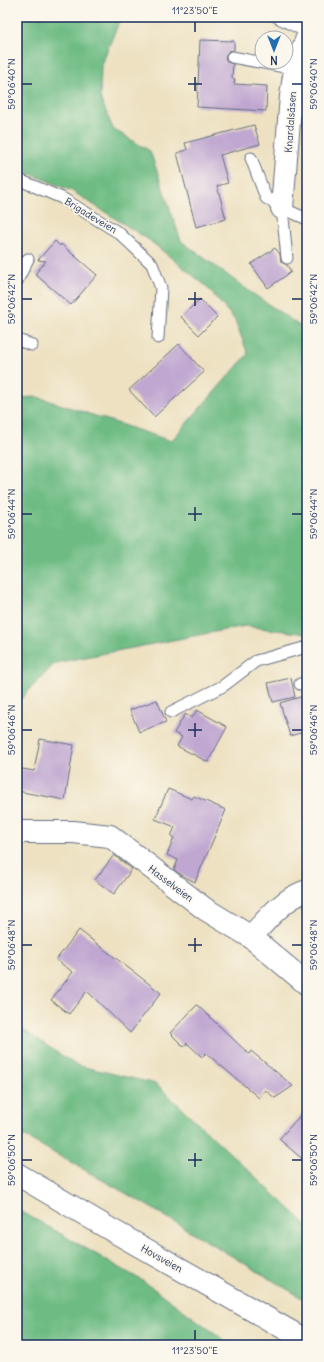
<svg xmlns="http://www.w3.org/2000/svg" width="324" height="1362" viewBox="0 0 324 1362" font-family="Delius,sans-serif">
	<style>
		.forest { fill: #6ebc84; stroke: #447671 }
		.building { fill: #c0a7d1 }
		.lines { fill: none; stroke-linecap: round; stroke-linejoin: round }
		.service-casing { stroke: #646d81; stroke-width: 13 }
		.minor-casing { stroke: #646d81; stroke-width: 24 }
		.tertiary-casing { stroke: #646d81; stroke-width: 24 }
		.service { stroke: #fff; stroke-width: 11 }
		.minor { stroke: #fff; stroke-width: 22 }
		.tertiary { stroke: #fff; stroke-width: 22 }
		.ticks { fill: none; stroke: #1b2f5e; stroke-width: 1.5 }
		.labels { text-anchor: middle; stroke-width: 3.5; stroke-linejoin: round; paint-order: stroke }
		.street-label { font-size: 10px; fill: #1b2f5e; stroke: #fbf7ec }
		.neatline { fill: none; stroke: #1b2f5e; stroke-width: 1.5 }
		.ticks-label { font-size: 10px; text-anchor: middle; fill: #1b2f5e }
	</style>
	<rect width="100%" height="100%" fill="#fbf7ec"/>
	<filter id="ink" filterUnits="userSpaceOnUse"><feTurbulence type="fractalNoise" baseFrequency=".025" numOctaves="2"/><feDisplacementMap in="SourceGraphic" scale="8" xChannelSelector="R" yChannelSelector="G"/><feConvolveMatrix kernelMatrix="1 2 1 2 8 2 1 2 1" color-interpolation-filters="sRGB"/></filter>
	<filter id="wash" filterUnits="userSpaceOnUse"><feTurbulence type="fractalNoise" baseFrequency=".012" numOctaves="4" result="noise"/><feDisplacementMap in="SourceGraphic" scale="16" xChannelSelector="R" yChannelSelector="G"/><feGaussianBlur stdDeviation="0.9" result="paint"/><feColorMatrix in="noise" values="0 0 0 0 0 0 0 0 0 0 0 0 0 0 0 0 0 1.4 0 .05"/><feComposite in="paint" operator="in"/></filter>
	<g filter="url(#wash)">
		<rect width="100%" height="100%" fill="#ede1c1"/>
		<g class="forest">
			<polygon points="17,17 121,17 101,65 100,97 113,129 150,151 181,241 249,291 307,331 307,634 245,626 55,663 17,703 17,398 38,397 171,441 248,354 235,320 206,286 149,240 72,191 17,168"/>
			<polygon points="17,1026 76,1065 156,1084 307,1225 307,1301 143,1203 17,1132"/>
			<polygon points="17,1209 143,1281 231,1345 17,1345"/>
		</g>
		<g id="blocks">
			<g class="building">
				<polygon points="200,40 234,41 234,50 229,51 225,56 227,62 233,64 232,78 235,79 234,84 267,86 266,111 197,107"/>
				<polygon points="254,125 260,144 220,155 228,183 217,186 226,219 196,227 177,153 187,150 185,143"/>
				<polygon points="55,241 60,246 61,244 97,275 71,305 35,274 46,261 38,260"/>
				<polygon points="275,248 280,254 281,262 287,265 291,272 268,288 251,264"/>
				<polygon points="200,299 217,317 199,335 181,317"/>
				<polygon points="179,344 204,372 154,417 129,390"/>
				<polygon points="291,678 295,697 273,702 268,683"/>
				<polygon points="307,695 307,731 290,736 280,703"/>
				<polygon points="157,700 166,722 139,732 130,710"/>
				<polygon points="197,710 227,727 208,762 177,746 182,737 174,733 185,714 192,718"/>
				<polygon points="40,739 74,745 65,800 17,791 17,768 34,771"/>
				<polygon points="168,789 192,799 194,796 226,810 195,882 183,876 174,870 178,860 167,855 174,838 171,836 175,827 155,819"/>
				<polygon points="114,855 132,869 114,894 95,880"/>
				<polygon points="79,930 161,993 130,1033 87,991 69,1014 51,1000 73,972 56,960"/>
				<polygon points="197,1005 249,1054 251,1051 293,1086 275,1098 265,1090 259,1098 206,1053 202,1057 187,1043 184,1047 170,1033"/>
				<polygon points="307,1108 307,1163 279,1139"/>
			</g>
		</g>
	</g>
	<g filter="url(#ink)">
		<use href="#blocks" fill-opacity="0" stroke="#646d81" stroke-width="1"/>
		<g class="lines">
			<g class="service-casing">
				<g id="service">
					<polyline points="277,17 307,32"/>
					<polyline points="232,57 295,69"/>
					<polyline points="251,158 266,198 282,208 307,219"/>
					<polyline points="17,179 62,198 119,233 152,264 161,288 158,338"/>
					<polyline points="282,208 287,258"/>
					<polyline points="17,281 28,259"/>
					<polyline points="17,340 32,345"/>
					<polyline points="300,684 307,682"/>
					<polyline points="171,712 223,686 256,661 307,647"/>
				</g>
			</g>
			<g class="minor-casing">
				<g id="minor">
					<polyline points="282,208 291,96 295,69 307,38"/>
					<polyline points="17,832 73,832 110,836 205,909 251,937 307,984"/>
					<path d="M 251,937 C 266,920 285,897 307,891"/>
				</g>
			</g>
			<g class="tertiary-casing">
				<polyline id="tertiary" points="17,1174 108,1228 307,1341"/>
			</g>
			<use href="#service" class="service"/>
			<use href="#minor" class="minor"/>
			<use href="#tertiary" class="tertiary"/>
		</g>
	</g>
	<path class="ticks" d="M 195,22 L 195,32M 195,77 L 195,91M 22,84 L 32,84M 188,84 L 202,84M 292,84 L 302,84M 195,292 L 195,306M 22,299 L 32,299M 188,299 L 202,299M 292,299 L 302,299M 195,507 L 195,521M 22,514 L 32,514M 188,514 L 202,514M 292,514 L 302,514M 195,723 L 195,737M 22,730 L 32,730M 188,730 L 202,730M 292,730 L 302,730M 195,938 L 195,952M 22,945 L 32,945M 188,945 L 202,945M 292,945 L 302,945M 195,1153 L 195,1167M 22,1160 L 32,1160M 188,1160 L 202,1160M 292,1160 L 302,1160M 195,1330 L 195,1340"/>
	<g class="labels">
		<g class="street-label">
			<text transform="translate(290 122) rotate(-86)" y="4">Knardalsåsen</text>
			<text transform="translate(91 215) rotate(31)" y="4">Brigadeveien</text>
			<text transform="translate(171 883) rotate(37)" y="4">Hasselveien</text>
			<text transform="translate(162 1258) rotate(29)" y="4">Hovsveien</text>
		</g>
	</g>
	<rect width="324" height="1362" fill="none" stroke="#fbf7ec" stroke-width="44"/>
	<g transform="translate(274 50) rotate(180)"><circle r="19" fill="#fbf7ec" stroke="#a1a7b3"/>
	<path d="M0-3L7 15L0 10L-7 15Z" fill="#1f6fb2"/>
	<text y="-6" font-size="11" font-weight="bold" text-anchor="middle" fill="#1b2f5e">N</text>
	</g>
	<rect x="22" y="22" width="280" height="1318" class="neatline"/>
	<g class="ticks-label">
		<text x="195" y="14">11°23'50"E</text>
		<text transform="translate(313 84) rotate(-90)" y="4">59°06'40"N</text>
		<text transform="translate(11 84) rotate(-90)" y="4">59°06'40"N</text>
		<text transform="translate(11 299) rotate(-90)" y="4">59°06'42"N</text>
		<text transform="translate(313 299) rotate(-90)" y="4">59°06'42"N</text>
		<text transform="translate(313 514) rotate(-90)" y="4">59°06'44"N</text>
		<text transform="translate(11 514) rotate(-90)" y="4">59°06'44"N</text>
		<text transform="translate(313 730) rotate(-90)" y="4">59°06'46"N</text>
		<text transform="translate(11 730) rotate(-90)" y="4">59°06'46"N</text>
		<text transform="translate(313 945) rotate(-90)" y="4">59°06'48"N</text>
		<text transform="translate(11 945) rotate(-90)" y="4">59°06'48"N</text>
		<text transform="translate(11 1160) rotate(-90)" y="4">59°06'50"N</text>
		<text transform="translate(313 1160) rotate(-90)" y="4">59°06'50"N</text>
		<text x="195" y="1354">11°23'50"E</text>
	</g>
</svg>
